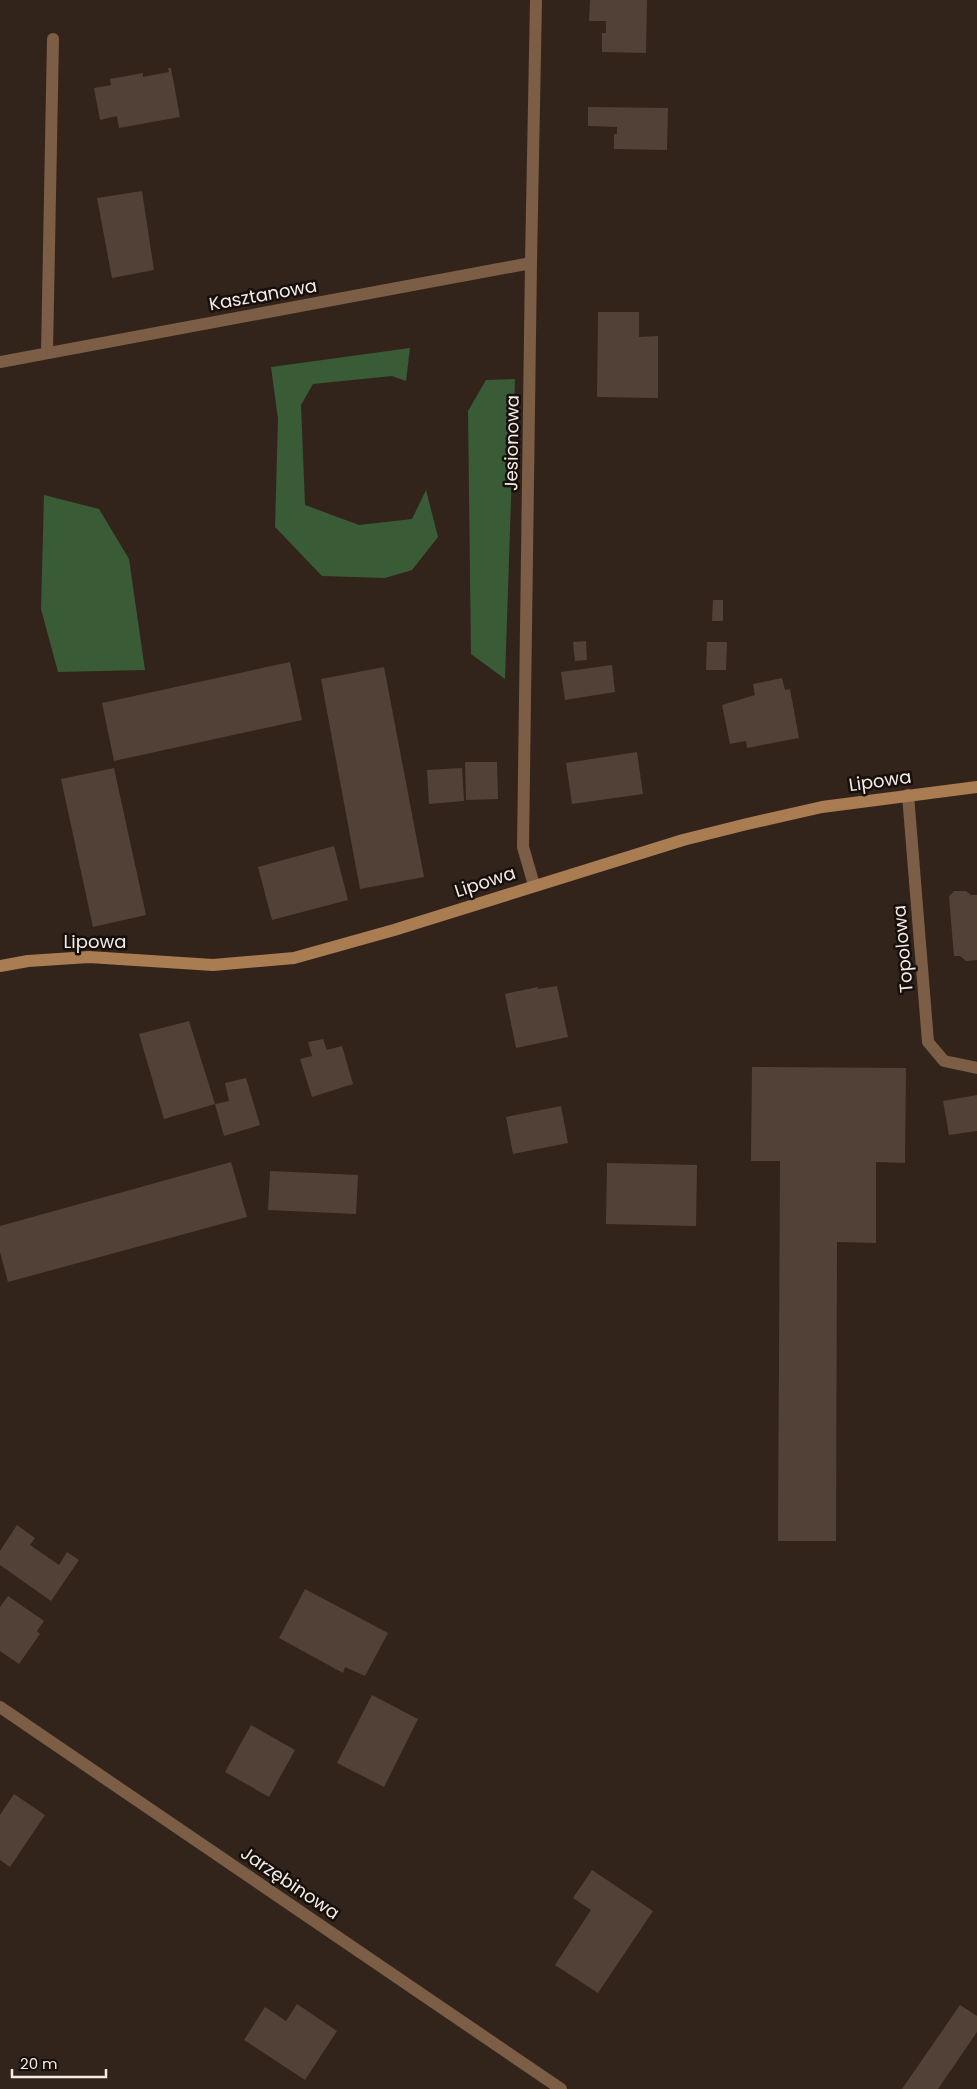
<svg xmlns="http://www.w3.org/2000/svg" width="977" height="2089" viewBox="0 0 977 2089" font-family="Poppins,sans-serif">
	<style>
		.green { fill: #395b36 }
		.building { fill: #514137 }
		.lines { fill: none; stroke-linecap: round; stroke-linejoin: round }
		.lane { stroke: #7b5e45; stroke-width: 12 }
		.street { stroke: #7b5e45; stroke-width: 12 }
		.secondary { stroke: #aa7c52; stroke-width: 12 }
		.labels { text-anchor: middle; stroke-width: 5; stroke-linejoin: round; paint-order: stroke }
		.street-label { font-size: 18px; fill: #f6ece6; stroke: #160f0b }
	</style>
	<rect width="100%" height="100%" fill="#33241b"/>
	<g class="green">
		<polygon points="410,348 406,381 392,376 313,384 301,405 305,505 359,525 412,519 426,490 438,537 412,570 385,578 322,576 275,527 278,419 271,367"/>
		<polygon points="515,379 505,679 471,654 468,411 486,380"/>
		<polygon points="44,495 99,509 129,559 145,670 58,672 41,609"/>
	</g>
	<g class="building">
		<polygon points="590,0 647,0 646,53 602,52 602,33 606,33 606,21 589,21"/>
		<polygon points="168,68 171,68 180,117 119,128 117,116 100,120 94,88 111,85 110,79 143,73 143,77 169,72"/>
		<polygon points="588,107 668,108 667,150 614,149 614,134 617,134 617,127 588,126"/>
		<polygon points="142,191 154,270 112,278 97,198"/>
		<polygon points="598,312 639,312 639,337 658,336 658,398 597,397"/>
		<polygon points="713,600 723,600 723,621 712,621"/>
		<polygon points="586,641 587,660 575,661 573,642"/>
		<polygon points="707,642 727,642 726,670 706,670"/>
		<polygon points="290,662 302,720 114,761 102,703"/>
		<polygon points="612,665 615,692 565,700 561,672"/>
		<polygon points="384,667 424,877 360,889 321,679"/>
		<polygon points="782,678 785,690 790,689 799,738 747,748 746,741 730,744 722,705 755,695 753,684"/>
		<polygon points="637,752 643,794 572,804 566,763"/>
		<polygon points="465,762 497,762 498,799 466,800"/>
		<polygon points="114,768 146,915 93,927 61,779"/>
		<polygon points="462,768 464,801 429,804 427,770"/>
		<polygon points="334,846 348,900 272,920 258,867"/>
		<polygon points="954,891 966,891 971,895 977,895 977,960 966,961 960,956 954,956 949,897"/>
		<polygon points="557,986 568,1037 516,1048 505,994 538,987 538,989"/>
		<polygon points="189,1021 215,1104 164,1119 139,1034"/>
		<polygon points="323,1039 327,1050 342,1046 353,1084 312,1097 300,1059 312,1056 308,1042"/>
		<polygon points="752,1067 906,1068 905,1163 876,1162 876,1243 837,1242 836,1541 778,1541 780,1161 751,1161"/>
		<polygon points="246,1078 260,1125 224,1136 215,1104 229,1101 225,1083"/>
		<polygon points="977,1095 977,1131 949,1135 943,1101"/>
		<polygon points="561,1106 568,1143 513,1154 506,1117"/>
		<polygon points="231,1162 247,1217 8,1282 0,1252 0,1226"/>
		<polygon points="607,1163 697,1165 696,1226 606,1224"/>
		<polygon points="270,1171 358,1175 356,1214 268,1210"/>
		<polygon points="17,1525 35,1538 30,1545 59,1565 67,1552 79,1560 51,1601 0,1565 0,1551"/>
		<polygon points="305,1589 388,1633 365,1676 345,1667 343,1673 279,1638"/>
		<polygon points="8,1596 44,1621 37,1631 40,1634 19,1664 0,1651 0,1607"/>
		<polygon points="372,1695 418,1719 384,1787 337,1763"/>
		<polygon points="251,1725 295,1750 269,1797 225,1772"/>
		<polygon points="14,1794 45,1815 10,1867 0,1860 0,1815"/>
		<polygon points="592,1870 653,1911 598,1993 555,1965 591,1910 573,1898"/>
		<polygon points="297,2004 337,2031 305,2080 244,2040 265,2007 286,2021"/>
		<polygon points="960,2005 977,2016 977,2032 938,2089 902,2089"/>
	</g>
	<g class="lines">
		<g class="lane">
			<polyline points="531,263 536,0"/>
			<polyline points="908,795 928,1042 944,1061 977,1068"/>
		</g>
		<g class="street">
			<polyline points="47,353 53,39"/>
			<polyline points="0,362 531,263 523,847 534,885"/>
			<polyline points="0,1707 561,2089"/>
		</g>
		<polyline class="secondary" points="0,966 28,961 89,957 213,965 294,958 394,930 683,840 747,824 822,807 977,787"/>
	</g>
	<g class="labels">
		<g class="street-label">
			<text transform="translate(263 295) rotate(-10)" y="6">Kasztanowa</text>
			<text transform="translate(512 443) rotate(-89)" y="6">Jesionowa</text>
			<text transform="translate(880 781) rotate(-8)" y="6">Lipowa</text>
			<text transform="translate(485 882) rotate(-18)" y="6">Lipowa</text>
			<text x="95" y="948">Lipowa</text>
			<text transform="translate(903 949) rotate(-95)" y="6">Topolowa</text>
			<text transform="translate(290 1883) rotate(34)" y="6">Jarzębinowa</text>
		</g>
	</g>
	<path d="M12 2069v8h94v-8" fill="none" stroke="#f6ece6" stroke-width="2.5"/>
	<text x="20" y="2069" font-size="15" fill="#f6ece6" stroke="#160f0b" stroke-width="4" paint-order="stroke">20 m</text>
</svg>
